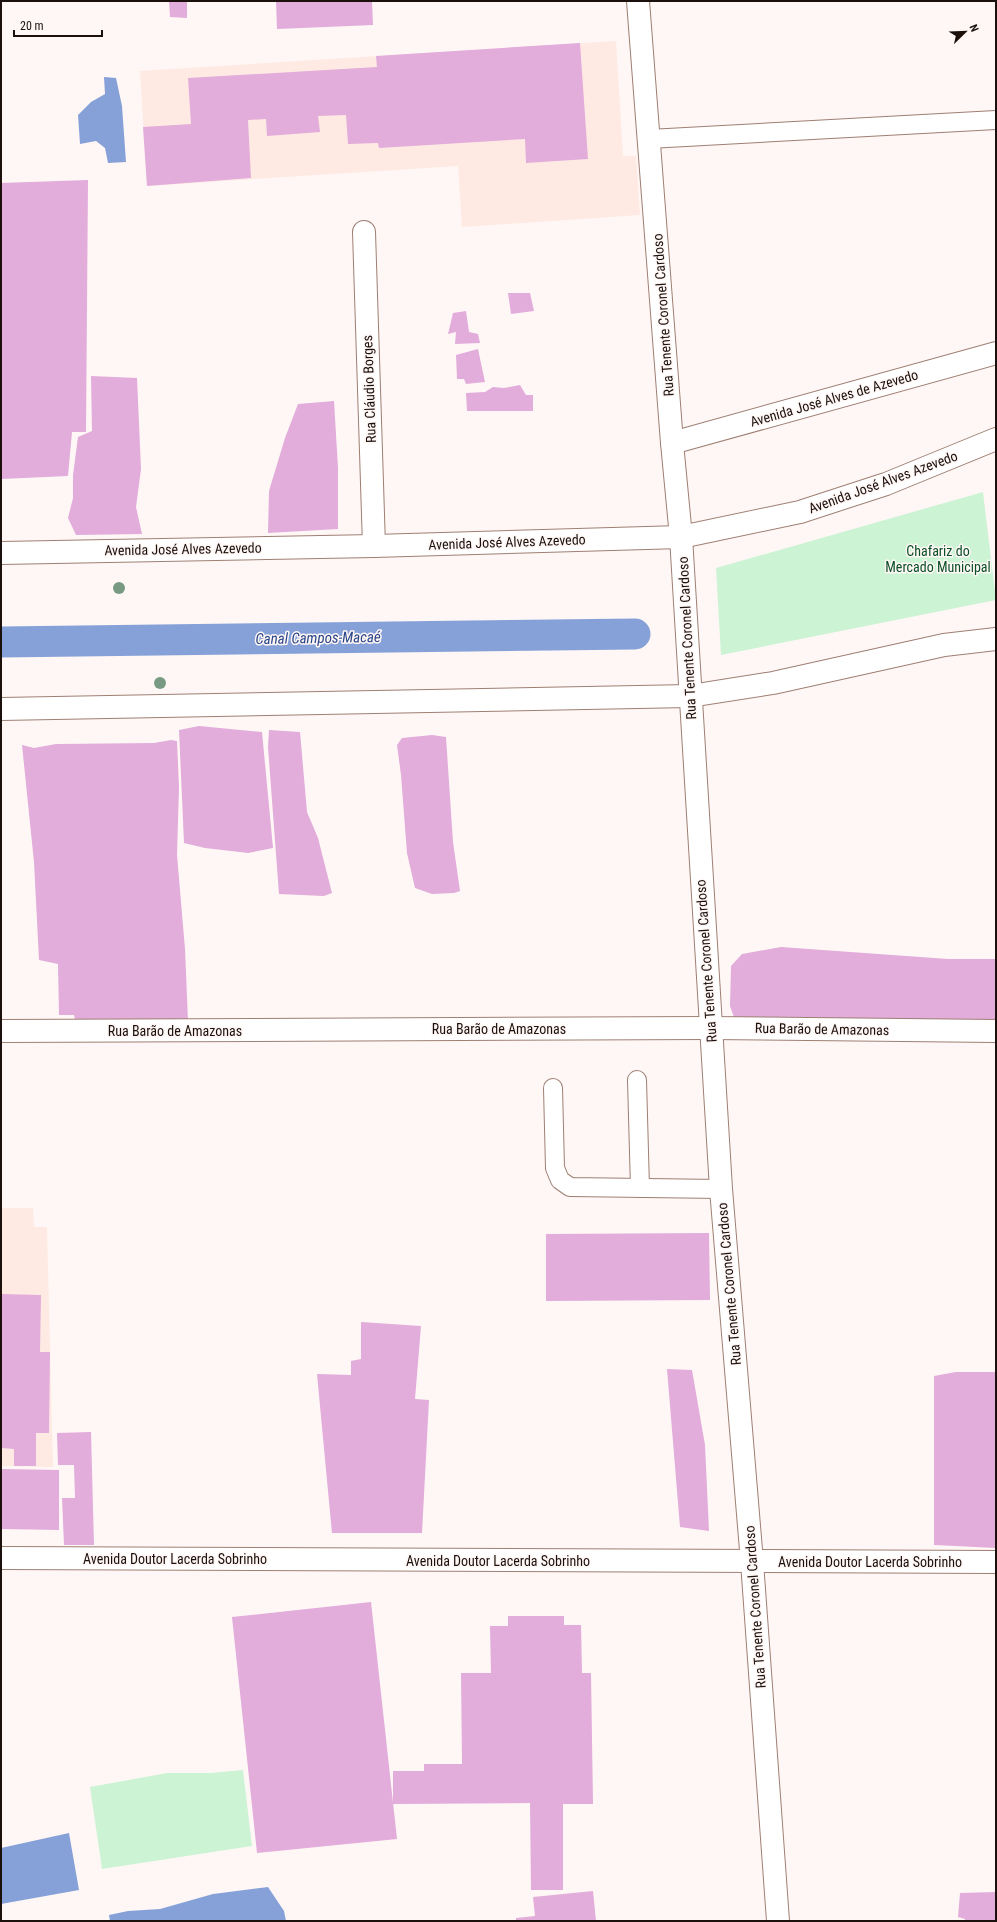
<svg xmlns="http://www.w3.org/2000/svg" width="997" height="1922" viewBox="0 0 997 1922" font-family="'Roboto Condensed',sans-serif">
	<style>
		.education { fill: #feeae3 }
		.green { fill: #cdf3d5 }
		.water { fill: #86a1d8 }
		.lines { fill: none; stroke-linecap: round; stroke-linejoin: round }
		.canal { stroke: #86a1d8; stroke-width: 31 }
		.building { fill: #e2acdb }
		.lane-casing { stroke: #9e7f73; stroke-width: 20 }
		.street-casing { stroke: #9e7f73; stroke-width: 24 }
		.secondary-casing { stroke: #9e7f73; stroke-width: 24 }
		.lane { stroke: #fff; stroke-width: 18 }
		.street { stroke: #fff; stroke-width: 22 }
		.secondary { stroke: #fff; stroke-width: 22 }
		.tree { fill: #789a83 }
		.labels { text-anchor: middle; stroke-width: 3; stroke-linejoin: round; paint-order: stroke }
		.street-label { font-size: 14px; fill: #1b100c; stroke: #fff7f5 }
		.park-label { font-size: 14px; fill: #094e25; stroke: #fff7f5 }
		.water-label { font-size: 15px; font-style: italic; fill: #294689; stroke: #fff7f5 }
	</style>
	<rect width="100%" height="100%" fill="#fff7f5"/>
	<g class="education">
		<polygon points="616,41 623,156 636,156 640,215 462,227 458,166 147,186 140,71"/>
		<polygon points="1,1208 33,1208 34,1227 47,1227 53,1467 1,1466"/>
	</g>
	<g class="green">
		<polygon points="983,492 996,600 721,655 716,568"/>
		<polygon points="243,1770 252,1846 102,1869 90,1787 167,1773 210,1773"/>
	</g>
	<g class="water">
		<polygon points="104,77 116,78 122,106 126,162 108,163 105,148 96,141 80,144 78,115 91,102 105,94"/>
		<polygon points="69,1833 79,1890 1,1904 1,1848"/>
		<polygon points="268,1887 284,1911 286,1921 110,1921 109,1915 128,1911 160,1909 213,1894"/>
	</g>
	<g class="lines">
		<polyline class="canal" points="1,642 635,634"/>
	</g>
	<g class="building">
		<polygon points="169,1 187,1 187,18 170,17"/>
		<polygon points="276,1 372,1 373,25 277,29"/>
		<polygon points="580,43 588,159 526,163 525,139 379,148 378,143 348,144 346,115 318,116 320,132 267,136 266,119 248,120 251,178 147,186 143,127 191,124 188,78 377,67 376,56"/>
		<polygon points="88,180 86,432 72,432 68,476 1,479 1,183"/>
		<polygon points="508,293 530,293 534,311 511,314"/>
		<polygon points="466,311 469,332 478,334 480,343 455,344 456,332 448,334 453,313"/>
		<polygon points="478,349 485,382 466,384 464,379 457,379 456,355"/>
		<polygon points="91,376 137,378 141,469 136,507 142,534 76,535 68,518 73,498 73,475 78,437 92,431"/>
		<polygon points="520,385 526,395 533,395 533,411 467,411 466,393 485,392 493,387 504,388"/>
		<polygon points="334,401 338,468 338,529 268,533 269,491 285,438 298,404"/>
		<polygon points="199,726 262,732 273,848 248,853 205,848 184,843 179,730"/>
		<polygon points="269,730 300,732 307,812 318,838 332,893 324,896 279,894 268,747"/>
		<polygon points="432,735 446,737 453,842 460,891 454,893 432,894 415,888 407,853 401,775 397,745 402,738"/>
		<polygon points="171,740 177,741 179,787 177,855 185,949 188,1021 76,1024 74,1015 59,1015 58,964 39,960 34,862 22,745 34,748 56,744 154,743"/>
		<polygon points="781,947 948,959 996,959 996,1025 735,1020 730,1006 731,966 742,954"/>
		<polygon points="709,1233 710,1300 546,1301 546,1234"/>
		<polygon points="1,1294 41,1295 40,1352 50,1352 49,1433 36,1433 36,1466 14,1466 14,1449 1,1448"/>
		<polygon points="361,1322 421,1326 415,1399 429,1400 422,1533 332,1533 317,1374 351,1375 351,1361 361,1359"/>
		<polygon points="667,1369 692,1370 705,1445 709,1531 680,1527"/>
		<polygon points="956,1372 996,1372 996,1548 934,1545 934,1376"/>
		<polygon points="91,1432 94,1545 64,1545 62,1498 75,1498 74,1465 58,1465 57,1433"/>
		<polygon points="1,1469 59,1470 59,1530 1,1529"/>
		<polygon points="371,1602 397,1839 257,1853 232,1617"/>
		<polygon points="508,1616 564,1616 564,1625 581,1625 582,1673 591,1673 593,1804 563,1804 563,1890 531,1890 530,1803 393,1804 393,1771 424,1771 424,1764 462,1764 461,1673 491,1673 490,1626 508,1626"/>
		<polygon points="593,1891 596,1921 516,1921 516,1918 535,1916 533,1897"/>
		<polygon points="996,1892 996,1921 965,1921 965,1919 958,1917 960,1893"/>
	</g>
	<g class="lines">
		<g class="lane-casing">
			<g id="lane">
				<polyline points="649,139 996,120"/>
				<polyline points="637,1080 640,1188"/>
				<polyline points="553,1088 555,1168 560,1180 570,1187 721,1189"/>
			</g>
		</g>
		<g class="street-casing">
			<g id="street">
				<polyline points="364,232 374,546"/>
				<polyline points="672,443 996,353"/>
				<polyline points="1,1031 710,1028 996,1031"/>
				<polyline points="1,1558 996,1562"/>
			</g>
		</g>
		<g class="secondary-casing">
			<g id="secondary">
				<polyline points="638,1 672,443 681,537 721,1189 752,1562 778,1921"/>
				<polyline points="1,553 374,546 681,537 800,512 886,484 996,439"/>
				<polyline points="1,709 690,696 773,683 944,645 996,639"/>
			</g>
		</g>
		<use href="#lane" class="lane"/>
		<use href="#street" class="street"/>
		<use href="#secondary" class="secondary"/>
	</g>
	<g class="tree">
		<circle cx="119" cy="588" r="6"/>
		<circle cx="160" cy="683" r="6"/>
	</g>
	<g class="labels">
		<g class="street-label">
			<text transform="translate(663 315) rotate(-94)" y="5">Rua Tenente Coronel Cardoso</text>
			<text transform="translate(369 389) rotate(-92)" y="5">Rua Cláudio Borges</text>
			<text transform="translate(834 398) rotate(-16)" y="5">Avenida José Alves de Azevedo</text>
			<text transform="translate(883 482) rotate(-20)" y="5">Avenida José Alves Azevedo</text>
			<text transform="translate(507 542) rotate(-2)" y="5">Avenida José Alves Azevedo</text>
			<text transform="translate(183 549) rotate(-1)" y="5">Avenida José Alves Azevedo</text>
			<text transform="translate(687 638) rotate(-93)" y="5">Rua Tenente Coronel Cardoso</text>
			<text transform="translate(706 961) rotate(-94)" y="5">Rua Tenente Coronel Cardoso</text>
			<text x="499" y="1034">Rua Barão de Amazonas</text>
			<text transform="translate(822 1029) rotate(1)" y="5">Rua Barão de Amazonas</text>
			<text x="175" y="1036">Rua Barão de Amazonas</text>
			<text transform="translate(729 1284) rotate(-95)" y="5">Rua Tenente Coronel Cardoso</text>
			<text x="175" y="1564">Avenida Doutor Lacerda Sobrinho</text>
			<text x="498" y="1566">Avenida Doutor Lacerda Sobrinho</text>
			<text x="870" y="1567">Avenida Doutor Lacerda Sobrinho</text>
			<text transform="translate(755 1607) rotate(-94)" y="5">Rua Tenente Coronel Cardoso</text>
		</g>
		<g class="park-label">
			<text x="938" y="556">Chafariz do<tspan x="938" dy="16">Mercado Municipal</tspan></text>
		</g>
		<g class="water-label">
			<text transform="translate(318 638) rotate(-1)" y="5">Canal Campos-Macaé</text>
		</g>
	</g>
	<rect width="997" height="1922" fill="none" stroke="#1b100c" stroke-width="4"/>
	<g transform="translate(965 32) rotate(67)" stroke="#fff7f5" stroke-width="3" paint-order="stroke">
	<path d="M0-3L7 15L0 10L-7 15Z" fill="#1b100c"/>
	<text y="-6" font-size="11" font-weight="bold" text-anchor="middle" fill="#1b100c">N</text>
	</g>
	<path d="M14 30v6h88v-6" fill="none" stroke="#1b100c" stroke-width="2"/>
	<text x="20" y="30" font-size="12" fill="#1b100c" stroke="#fff7f5" stroke-width="3" paint-order="stroke">20 m</text>
</svg>
